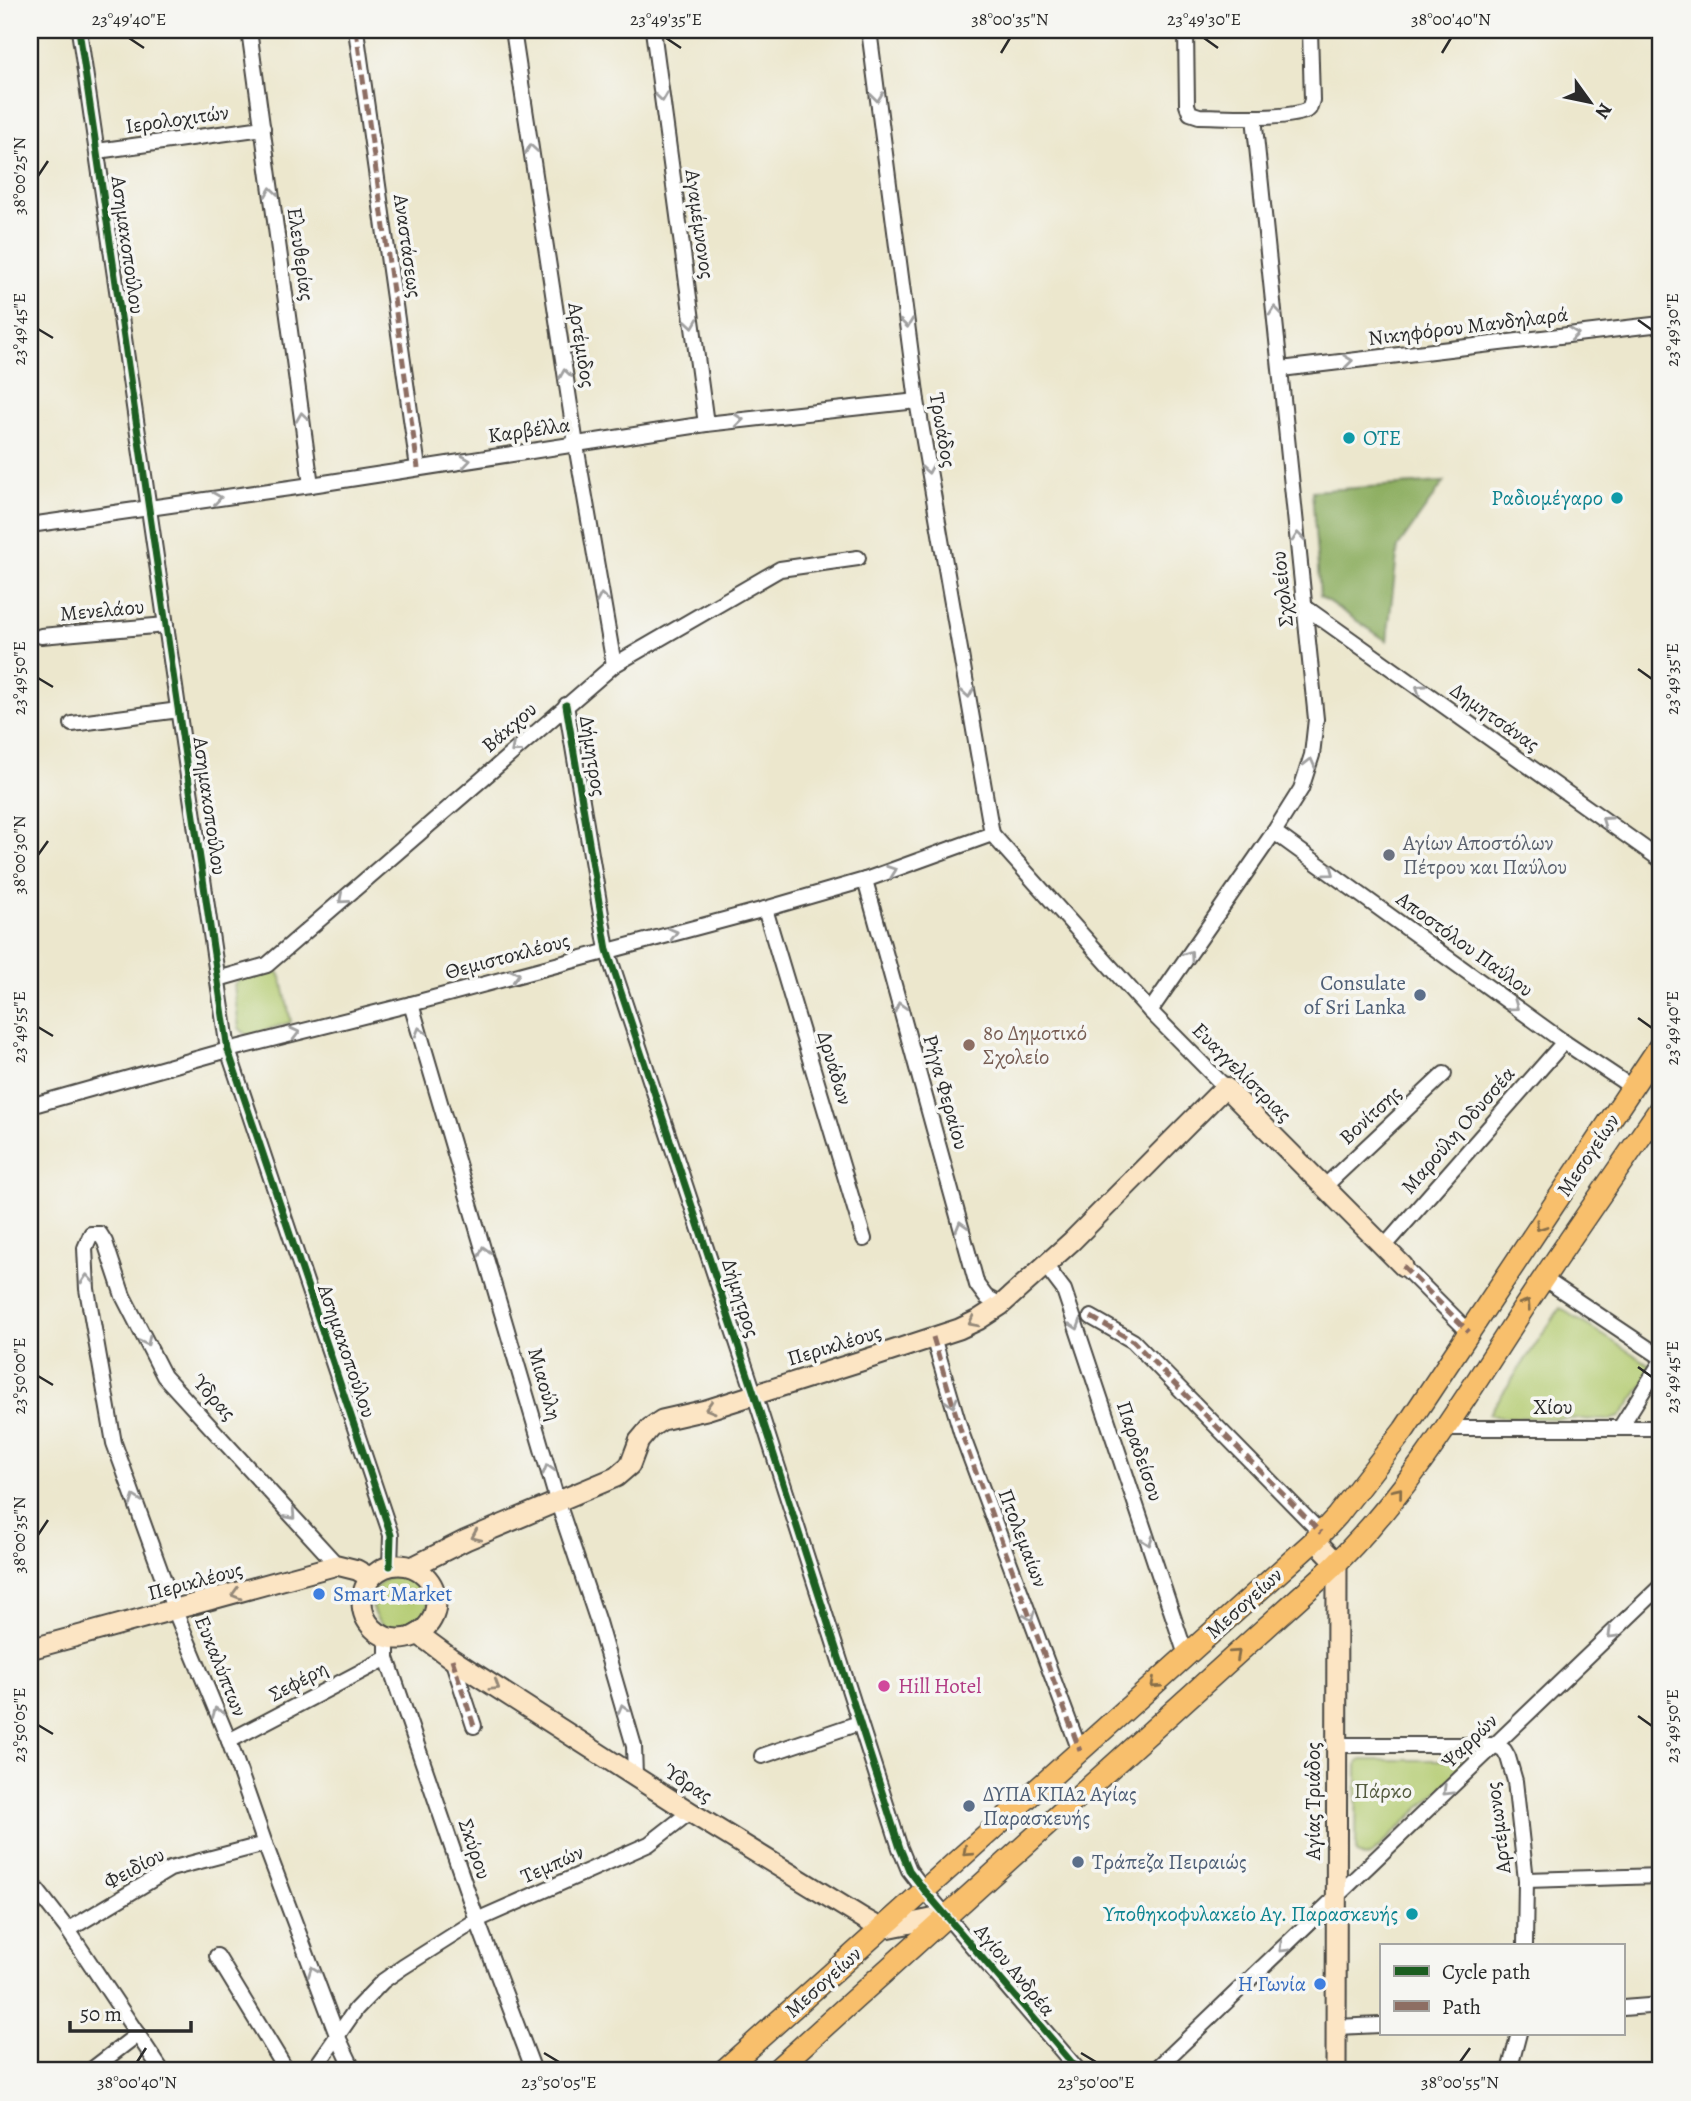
<svg xmlns="http://www.w3.org/2000/svg" width="1691" height="2101" viewBox="0 0 1691 2101" font-family="Alegreya,serif">
	<style>
		.green { fill: #b3cb6f; stroke: #6f7b4d; stroke-width: 2 }
		.forest { fill: #8eaf62; stroke: #5c6d46; stroke-width: 2 }
		.lines { fill: none; stroke-linecap: round; stroke-linejoin: round }
		.street-casing { stroke: #484743; stroke-width: 18 }
		.secondary-casing { stroke: #484743; stroke-width: 23 }
		.primary-casing { stroke: #484743; stroke-width: 24 }
		.street { stroke: #fff; stroke-width: 14 }
		.secondary { stroke: #fce5c4; stroke-width: 19 }
		.primary { stroke: #f8bf6c; stroke-width: 21 }
		.quiet { stroke: #8d6e63; stroke-width: 5; stroke-dasharray: 10 5; stroke-linecap: butt }
		.cycleway-casing { stroke: #f6f6f2; stroke-width: 11 }
		.cycleway { stroke: #1b5e20; stroke-width: 7 }
		.oneway { stroke: #a0a0a0 }
		.oneway2 { stroke: #876e48 }
		.oneway3 { stroke: #948878 }
		.ticks { fill: none; stroke: #2b2b2b; stroke-width: 2.5 }
		.culture-dot { fill: #0f9aa8; stroke: #f6f6f2; stroke-width: 2.5 }
		.worship-dot { fill: #6b7280; stroke: #f6f6f2; stroke-width: 2.5 }
		.service-dot { fill: #5c6f8a; stroke: #f6f6f2; stroke-width: 2.5 }
		.education-dot { fill: #8d6e63; stroke: #f6f6f2; stroke-width: 2.5 }
		.shop-dot { fill: #3f7fe0; stroke: #f6f6f2; stroke-width: 2.5 }
		.hotel-dot { fill: #d1479c; stroke: #f6f6f2; stroke-width: 2.5 }
		.labels { text-anchor: middle; stroke-width: 7; stroke-linejoin: round; paint-order: stroke }
		.street-label { font-size: 21px; fill: #2b2b2b; stroke: #f6f6f2 }
		.culture-label { font-size: 21px; fill: #0d838f; stroke: #f6f6f2; text-anchor: end }
		.worship-label { font-size: 21px; fill: #5b616d; stroke: #f6f6f2; text-anchor: start }
		.service-label { font-size: 21px; fill: #4e5e75; stroke: #f6f6f2; text-anchor: start }
		.education-label { font-size: 21px; fill: #785e54; stroke: #f6f6f2; text-anchor: start }
		.shop-label { font-size: 21px; fill: #366cbe; stroke: #f6f6f2; text-anchor: start }
		.hotel-label { font-size: 21px; fill: #b23c85; stroke: #f6f6f2; text-anchor: start }
		.park-label { font-size: 21px; fill: #545b3f; stroke: #f6f6f2 }
		.neatline { fill: none; stroke: #2b2b2b; stroke-width: 2.5 }
		.ticks-label { font-size: 18px; text-anchor: middle; fill: #2b2b2b }
	</style>
	<rect width="100%" height="100%" fill="#f6f6f2"/>
	<filter id="ink" filterUnits="userSpaceOnUse"><feTurbulence type="fractalNoise" baseFrequency=".0143" numOctaves="2"/><feDisplacementMap in="SourceGraphic" scale="14" xChannelSelector="R" yChannelSelector="G"/><feConvolveMatrix kernelMatrix="1 2 1 2 8 2 1 2 1" color-interpolation-filters="sRGB"/></filter>
	<filter id="wash" filterUnits="userSpaceOnUse"><feTurbulence type="fractalNoise" baseFrequency=".00686" numOctaves="4" result="noise"/><feDisplacementMap in="SourceGraphic" scale="28" xChannelSelector="R" yChannelSelector="G"/><feGaussianBlur stdDeviation="1.57" result="paint"/><feColorMatrix in="noise" values="0 0 0 0 0 0 0 0 0 0 0 0 0 0 0 0 0 1.4 0 .05"/><feComposite in="paint" operator="in"/></filter>
	<g filter="url(#wash)">
		<rect width="100%" height="100%" fill="#ece7cd"/>
		<g class="green">
			<polygon points="272,970 279,973 282,980 291,1022 248,1036 239,1028 234,985 240,979"/>
			<polygon points="1560,1308 1655,1368 1620,1417 1610,1420 1499,1417 1489,1414"/>
			<circle cx="400" cy="1603" r="28"/>
			<path d="M 1362,1760 L 1464,1760 L 1466,1761 L 1466,1764 L 1370,1856 C 1364,1858 1359,1856 1356,1850 L 1357,1765 L 1358,1762 Z"/>
		</g>
		<polygon class="forest" points="1444,482 1398,547 1387,641 1320,596 1312,491"/>
	</g>
	<g filter="url(#ink)">
		<g class="lines">
			<g class="street-casing">
				<g id="street">
					<polyline points="79,30 228,1050 391,1535 390,1566"/>
					<polyline points="249,30 311,485"/>
					<polyline points="356,30 418,468"/>
					<polyline points="513,30 576,445 614,665"/>
					<polyline points="653,30 706,424"/>
					<polyline points="869,30 917,401 992,834"/>
					<path d="M 1186,30 L 1187,105 L 1190,113 L 1199,116 C 1223,116 1290,121 1309,109 L 1312,100 L 1310,30"/>
					<polyline points="97,151 263,128"/>
					<polyline points="1281,369 1661,324"/>
					<polyline points="30,525 311,485 706,424 917,401"/>
					<polyline points="1305,607 1661,860"/>
					<polyline points="41,636 166,625"/>
					<polyline points="566,705 607,950 754,1393 900,1848 909,1870 925,1891 1079,2071"/>
					<polyline points="72,724 179,710"/>
					<polyline points="1274,832 1564,1042 1633,1088"/>
					<polyline points="992,834 1150,1011 1225,1087"/>
					<polyline points="865,880 977,1285 986,1297 1001,1305"/>
					<polyline points="765,909 864,1239"/>
					<polyline points="218,979 267,965 614,665 780,569 858,558"/>
					<polyline points="411,1004 557,1500 598,1622 634,1746 635,1776"/>
					<polyline points="1150,1011 1274,832 1301,789 1312,755 1316,719 1254,117"/>
					<polyline points="30,1106 228,1050 411,1004 765,909 865,880 992,834"/>
					<polyline points="1324,1187 1444,1074"/>
					<polyline points="1384,1247 1564,1042"/>
					<polyline points="1045,1265 1064,1290 1186,1655"/>
					<polyline points="1403,1266 1469,1332"/>
					<polyline points="1543,1278 1661,1357"/>
					<polyline points="1091,1317 1133,1341 1321,1533"/>
					<polyline points="933,1337 962,1435 1080,1751"/>
					<polyline points="1445,1428 1661,1428"/>
					<polyline points="1620,1428 1661,1362"/>
					<polyline points="337,1565 164,1376 123,1296 105,1242 100,1234 91,1234 85,1248 87,1289 114,1443 175,1611 229,1741 265,1844 337,2035 354,2071"/>
					<polyline points="387,1637 387,1658 477,1920 534,2071"/>
					<polyline points="452,1659 474,1726"/>
					<polyline points="229,1741 387,1658"/>
					<polyline points="1336,1745 1495,1745 1504,1750 1508,1757 1515,1781 1526,1880 1525,1945"/>
					<polyline points="762,1756 859,1723"/>
					<polyline points="1526,1880 1661,1876"/>
					<polyline points="30,1881 68,1930 162,2071"/>
					<polyline points="68,1930 170,1869 265,1844"/>
					<polyline points="217,1956 287,2071"/>
					<polyline points="1623,2008 1661,2005"/>
					<polyline points="1336,2027 1381,2025"/>
					<polyline points="90,2071 138,2034"/>
					<polyline points="313,2071 356,2009 383,1981 403,1967 477,1920 649,1844 690,1812"/>
					<polyline points="1154,2071 1661,1586"/>
					<polyline points="1509,2071 1519,2033"/>
				</g>
			</g>
			<g class="secondary-casing">
				<g id="secondary">
					<polyline points="1315,1540 1337,1563 1336,2071"/>
					<circle cx="399" cy="1602" r="37"/>
					<polyline points="412,1567 466,1540 616,1477 630,1465 639,1441 650,1428 662,1420 706,1410 861,1361 959,1329 978,1320 1001,1305 1072,1241 1225,1087 1403,1266"/>
					<polyline points="418,1634 452,1659 690,1812 866,1920 882,1929 946,1916"/>
					<polyline points="30,1649 337,1565 357,1570 371,1578"/>
				</g>
			</g>
			<g class="primary-casing">
				<g id="primary">
					<polyline points="723,2071 1315,1540 1337,1516 1404,1430 1661,1044"/>
					<path d="M 775,2071 L 1322,1577 C 1404,1501 1463,1402 1523,1309 C 1568,1241 1615,1174 1661,1107"/>
				</g>
			</g>
			<use href="#street" class="street"/>
			<use href="#secondary" class="secondary"/>
			<use href="#primary" class="primary"/>
			<g class="quiet">
				<polyline points="356,30 418,468"/>
				<polyline points="1403,1266 1469,1332"/>
				<polyline points="1091,1317 1133,1341 1321,1533"/>
				<polyline points="933,1337 962,1435 1080,1751"/>
				<polyline points="452,1659 474,1726"/>
			</g>
			<g class="cycleway-casing">
				<g id="cycleway">
					<polyline points="79,30 228,1050 391,1535 390,1566"/>
					<polyline points="566,705 607,950 754,1393 900,1848 909,1870 925,1891 1079,2071"/>
				</g>
			</g>
			<use href="#cycleway" class="cycleway"/>
		</g>
		<defs><path id="oneway-chevron" d="M-2-3.5L2.5 0L-2 3.5" fill="none" stroke-width="1.6" stroke-linecap="round" stroke-linejoin="round" transform="scale(1.75)"/></defs>
		<g class="oneway">
			<use href="#oneway-chevron" transform="translate(662 97) rotate(82)"/>
			<use href="#oneway-chevron" transform="translate(877 97) rotate(83)"/>
			<use href="#oneway-chevron" transform="translate(531 149) rotate(-99)"/>
			<use href="#oneway-chevron" transform="translate(271 192) rotate(-98)"/>
			<use href="#oneway-chevron" transform="translate(1275 311) rotate(-96)"/>
			<use href="#oneway-chevron" transform="translate(692 323) rotate(82)"/>
			<use href="#oneway-chevron" transform="translate(907 323) rotate(83)"/>
			<use href="#oneway-chevron" transform="translate(1574 334) rotate(-7)"/>
			<use href="#oneway-chevron" transform="translate(1348 361) rotate(-7)"/>
			<use href="#oneway-chevron" transform="translate(565 374) rotate(-99)"/>
			<use href="#oneway-chevron" transform="translate(302 417) rotate(-98)"/>
			<use href="#oneway-chevron" transform="translate(739 420) rotate(-6)"/>
			<use href="#oneway-chevron" transform="translate(466 461) rotate(-8)"/>
			<use href="#oneway-chevron" transform="translate(928 469) rotate(80)"/>
			<use href="#oneway-chevron" transform="translate(217 498) rotate(-8)"/>
			<use href="#oneway-chevron" transform="translate(1298 537) rotate(-96)"/>
			<use href="#oneway-chevron" transform="translate(602 598) rotate(-100)"/>
			<use href="#oneway-chevron" transform="translate(1420 689) rotate(-145)"/>
			<use href="#oneway-chevron" transform="translate(968 693) rotate(80)"/>
			<use href="#oneway-chevron" transform="translate(515 749) rotate(139)"/>
			<use href="#oneway-chevron" transform="translate(1310 763) rotate(-76)"/>
			<use href="#oneway-chevron" transform="translate(1606 821) rotate(-145)"/>
			<use href="#oneway-chevron" transform="translate(892 871) rotate(-20)"/>
			<use href="#oneway-chevron" transform="translate(1330 872) rotate(36)"/>
			<use href="#oneway-chevron" transform="translate(343 899) rotate(139)"/>
			<use href="#oneway-chevron" transform="translate(673 933) rotate(-15)"/>
			<use href="#oneway-chevron" transform="translate(1189 955) rotate(-55)"/>
			<use href="#oneway-chevron" transform="translate(515 975) rotate(-15)"/>
			<use href="#oneway-chevron" transform="translate(1514 1006) rotate(36)"/>
			<use href="#oneway-chevron" transform="translate(900 1007) rotate(-106)"/>
			<use href="#oneway-chevron" transform="translate(420 1032) rotate(-106)"/>
			<use href="#oneway-chevron" transform="translate(295 1033) rotate(-14)"/>
			<use href="#oneway-chevron" transform="translate(961 1226) rotate(-106)"/>
			<use href="#oneway-chevron" transform="translate(484 1251) rotate(-106)"/>
			<use href="#oneway-chevron" transform="translate(87 1279) rotate(-94)"/>
			<use href="#oneway-chevron" transform="translate(1076 1325) rotate(71)"/>
			<use href="#oneway-chevron" transform="translate(146 1341) rotate(63)"/>
			<use href="#oneway-chevron" transform="translate(952 1403) rotate(74)"/>
			<use href="#oneway-chevron" transform="translate(548 1469) rotate(-106)"/>
			<use href="#oneway-chevron" transform="translate(135 1500) rotate(-110)"/>
			<use href="#oneway-chevron" transform="translate(291 1515) rotate(48)"/>
			<use href="#oneway-chevron" transform="translate(1148 1541) rotate(71)"/>
			<use href="#oneway-chevron" transform="translate(1030 1616) rotate(69)"/>
			<use href="#oneway-chevron" transform="translate(1612 1634) rotate(136)"/>
			<use href="#oneway-chevron" transform="translate(623 1709) rotate(-106)"/>
			<use href="#oneway-chevron" transform="translate(217 1712) rotate(-112)"/>
			<use href="#oneway-chevron" transform="translate(1447 1791) rotate(136)"/>
			<use href="#oneway-chevron" transform="translate(1283 1948) rotate(136)"/>
			<use href="#oneway-chevron" transform="translate(313 1971) rotate(-111)"/>
		</g>
		<g class="oneway2">
			<use href="#oneway-chevron" transform="translate(1540 1226) rotate(124)"/>
			<use href="#oneway-chevron" transform="translate(1526 1304) rotate(-57)"/>
			<use href="#oneway-chevron" transform="translate(1398 1492) rotate(-51)"/>
			<use href="#oneway-chevron" transform="translate(1236 1654) rotate(-42)"/>
			<use href="#oneway-chevron" transform="translate(1155 1684) rotate(138)"/>
			<use href="#oneway-chevron" transform="translate(967 1852) rotate(138)"/>
		</g>
		<g class="oneway3">
			<use href="#oneway-chevron" transform="translate(973 1322) rotate(152)"/>
			<use href="#oneway-chevron" transform="translate(710 1408) rotate(163)"/>
			<use href="#oneway-chevron" transform="translate(476 1536) rotate(156)"/>
			<use href="#oneway-chevron" transform="translate(236 1594) rotate(164)"/>
			<use href="#oneway-chevron" transform="translate(495 1686) rotate(32)"/>
		</g>
	</g>
	<path class="ticks" d="M 129,38 L 144,48M 666,38 L 681,48M 1204,38 L 1218,48M 1001,53 L 1010,38M 1442,53 L 1451,38M 38,176 L 48,161M 1638,320 L 1652,330M 38,329 L 53,338M 1638,669 L 1652,679M 38,678 L 53,687M 38,855 L 48,841M 1638,1018 L 1652,1028M 38,1027 L 53,1036M 1638,1367 L 1652,1377M 38,1376 L 53,1385M 38,1535 L 48,1520M 1638,1716 L 1652,1726M 38,1725 L 53,1734M 544,2053 L 559,2062M 1081,2053 L 1096,2062M 137,2062 L 146,2048M 1460,2062 L 1470,2048"/>
	<g class="culture-dot">
		<circle cx="1349" cy="438" r="7"/>
		<circle cx="1617" cy="498" r="7"/>
		<circle cx="1412" cy="1914" r="7"/>
	</g>
	<circle class="worship-dot" cx="1389" cy="855" r="7"/>
	<g class="service-dot">
		<circle cx="1420" cy="995" r="7"/>
		<circle cx="969" cy="1806" r="7"/>
		<circle cx="1078" cy="1862" r="7"/>
	</g>
	<circle class="education-dot" cx="969" cy="1045" r="7"/>
	<g class="shop-dot">
		<circle cx="319" cy="1594" r="7"/>
		<circle cx="1320" cy="1984" r="7"/>
	</g>
	<circle class="hotel-dot" cx="884" cy="1686" r="7"/>
	<g class="labels">
		<g class="street-label">
			<text transform="translate(177 119) rotate(-8)" y="7">Ιερολοχιτών</text>
			<text transform="translate(700 224) rotate(82)" y="7">Αγαμέμνονος</text>
			<text transform="translate(128 245) rotate(82)" y="7">Ασημακοπούλου</text>
			<text transform="translate(408 246) rotate(82)" y="7">Αναστάσεως</text>
			<text transform="translate(301 254) rotate(82)" y="7">Ελευθερίας</text>
			<text transform="translate(1468 326) rotate(-7)" y="7">Νικηφόρου Μανδηλαρά</text>
			<text transform="translate(582 345) rotate(81)" y="7">Αρτέμιδος</text>
			<text transform="translate(529 430) rotate(-8)" y="7">Καρβέλλα</text>
			<text transform="translate(943 430) rotate(80)" y="7">Τρωάδος</text>
			<text transform="translate(1282 589) rotate(-96)" y="7">Σχολείου</text>
			<text transform="translate(102 610) rotate(-5)" y="7">Μενελάου</text>
			<text transform="translate(1495 717) rotate(35)" y="7">Δημητσάνας</text>
			<text transform="translate(509 727) rotate(-41)" y="7">Βάκχου</text>
			<text transform="translate(593 756) rotate(81)" y="7">Δήμητρος</text>
			<text transform="translate(210 806) rotate(82)" y="7">Ασημακοπούλου</text>
			<text transform="translate(1465 944) rotate(36)" y="7">Αποστόλου Παύλου</text>
			<text transform="translate(507 956) rotate(-15)" y="7">Θεμιστοκλέους</text>
			<text transform="translate(835 1068) rotate(73)" y="7">Δρυάδων</text>
			<text transform="translate(1242 1072) rotate(45)" y="7">Ευαγγελίστριας</text>
			<text transform="translate(946 1092) rotate(74)" y="7">Ρήγα Φεραίου</text>
			<text transform="translate(1370 1115) rotate(-43)" y="7">Βονίτσης</text>
			<text transform="translate(1458 1130) rotate(-49)" y="7">Μαρούλη Οδυσσέα</text>
			<text transform="translate(1588 1155) rotate(-56)" y="7">Μεσογείων</text>
			<text transform="translate(741 1298) rotate(72)" y="7">Δήμητρος</text>
			<text transform="translate(834 1345) rotate(-17)" y="7">Περικλέους</text>
			<text transform="translate(347 1351) rotate(71)" y="7">Ασημακοπούλου</text>
			<text transform="translate(545 1384) rotate(74)" y="7">Μιαούλη</text>
			<text transform="translate(214 1397) rotate(48)" y="7">Ύδρας</text>
			<text x="1553" y="1414">Χίου</text>
			<text transform="translate(1140 1451) rotate(71)" y="7">Παραδείσου</text>
			<text transform="translate(1023 1538) rotate(69)" y="7">Πτολεμαίων</text>
			<text transform="translate(195 1581) rotate(-15)" y="7">Περικλέους</text>
			<text transform="translate(1244 1603) rotate(-42)" y="7">Μεσογείων</text>
			<text transform="translate(221 1666) rotate(68)" y="7">Ευκαλύπτων</text>
			<text transform="translate(298 1681) rotate(-28)" y="7">Σεφέρη</text>
			<text transform="translate(1469 1741) rotate(-44)" y="7">Ψαρρών</text>
			<text transform="translate(688 1783) rotate(33)" y="7">Ύδρας</text>
			<text transform="translate(1313 1801) rotate(-90)" y="7">Αγίας Τριάδος</text>
			<text transform="translate(1498 1828) rotate(-97)" y="7">Αρτέμωνος</text>
			<text transform="translate(475 1849) rotate(71)" y="7">Σκύρου</text>
			<text transform="translate(552 1864) rotate(-24)" y="7">Τεμπών</text>
			<text transform="translate(134 1868) rotate(-28)" y="7">Φειδίου</text>
			<text transform="translate(1015 1970) rotate(50)" y="7">Αγίου Ανδρέα</text>
			<text transform="translate(823 1982) rotate(-42)" y="7">Μεσογείων</text>
		</g>
		<g class="culture-label">
			<text x="1363" y="445" text-anchor="start">ΟΤΕ</text>
			<text x="1603" y="505">Ραδιομέγαρο</text>
			<text x="1398" y="1921">Υποθηκοφυλακείο Αγ. Παρασκευής</text>
		</g>
		<g class="worship-label">
			<text x="1403" y="850">Αγίων Αποστόλων<tspan x="1403" dy="24">Πέτρου και Παύλου</tspan></text>
		</g>
		<g class="service-label">
			<text x="1406" y="990" text-anchor="end">Consulate<tspan x="1406" dy="24">of Sri Lanka</tspan></text>
			<text x="983" y="1801">ΔΥΠΑ ΚΠΑ2 Αγίας<tspan x="983" dy="24">Παρασκευής</tspan></text>
			<text x="1092" y="1869">Τράπεζα Πειραιώς</text>
		</g>
		<g class="education-label">
			<text x="983" y="1040">8ο Δημοτικό<tspan x="983" dy="24">Σχολείο</tspan></text>
		</g>
		<g class="shop-label">
			<text x="333" y="1601">Smart Market</text>
			<text x="1306" y="1991" text-anchor="end">Η Γωνία</text>
		</g>
		<g class="hotel-label">
			<text x="898" y="1693">Hill Hotel</text>
		</g>
		<g class="park-label">
			<text x="1383" y="1798">Πάρκο</text>
		</g>
	</g>
	<rect width="1691" height="2101" fill="none" stroke="#f6f6f2" stroke-width="77"/>
	<rect x="1380" y="1944" width="245" height="91" fill="#f6f6f2" stroke="#a5a5a2" stroke-width="2"/>
	<rect x="1394" y="1966" width="35" height="10" fill="#1b5e20" stroke="#a5a5a2" stroke-width="2"/>
	<text x="1442" y="1979" font-size="21" fill="#2b2b2b">Cycle path</text>
	<rect x="1394" y="2001" width="35" height="10" fill="#8d6e63" stroke="#a5a5a2" stroke-width="2"/>
	<text x="1442" y="2014" font-size="21" fill="#2b2b2b">Path</text>
	<g transform="translate(1590 102) rotate(123)" stroke="#f6f6f2" stroke-width="5" paint-order="stroke">
	<path d="M0-5L12 26L0 18L-12 26Z" fill="#2b2b2b"/>
	<text y="-10" font-size="19" font-weight="bold" text-anchor="middle" fill="#2b2b2b">N</text>
	</g>
	<path d="M70 2021v10h121v-10" fill="none" stroke="#2b2b2b" stroke-width="3.5"/>
	<text x="80" y="2021" font-size="21" fill="#2b2b2b" stroke="#f6f6f2" stroke-width="5" paint-order="stroke">50 m</text>
	<rect x="38" y="38" width="1614" height="2024" class="neatline"/>
	<g class="ticks-label">
		<text x="129" y="25">23°49'40"E</text>
		<text x="666" y="25">23°49'35"E</text>
		<text x="1010" y="25">38°00'35"N</text>
		<text x="1204" y="25">23°49'30"E</text>
		<text x="1451" y="25">38°00'40"N</text>
		<text transform="translate(19 176) rotate(-90)" y="6">38°00'25"N</text>
		<text transform="translate(19 329) rotate(-90)" y="6">23°49'45"E</text>
		<text transform="translate(1672 330) rotate(-90)" y="6">23°49'30"E</text>
		<text transform="translate(19 678) rotate(-90)" y="6">23°49'50"E</text>
		<text transform="translate(1672 679) rotate(-90)" y="6">23°49'35"E</text>
		<text transform="translate(19 855) rotate(-90)" y="6">38°00'30"N</text>
		<text transform="translate(19 1027) rotate(-90)" y="6">23°49'55"E</text>
		<text transform="translate(1672 1028) rotate(-90)" y="6">23°49'40"E</text>
		<text transform="translate(19 1376) rotate(-90)" y="6">23°50'00"E</text>
		<text transform="translate(1672 1377) rotate(-90)" y="6">23°49'45"E</text>
		<text transform="translate(19 1535) rotate(-90)" y="6">38°00'35"N</text>
		<text transform="translate(19 1725) rotate(-90)" y="6">23°50'05"E</text>
		<text transform="translate(1672 1726) rotate(-90)" y="6">23°49'50"E</text>
		<text x="137" y="2088">38°00'40"N</text>
		<text x="559" y="2088">23°50'05"E</text>
		<text x="1096" y="2088">23°50'00"E</text>
		<text x="1460" y="2088">38°00'55"N</text>
	</g>
</svg>
